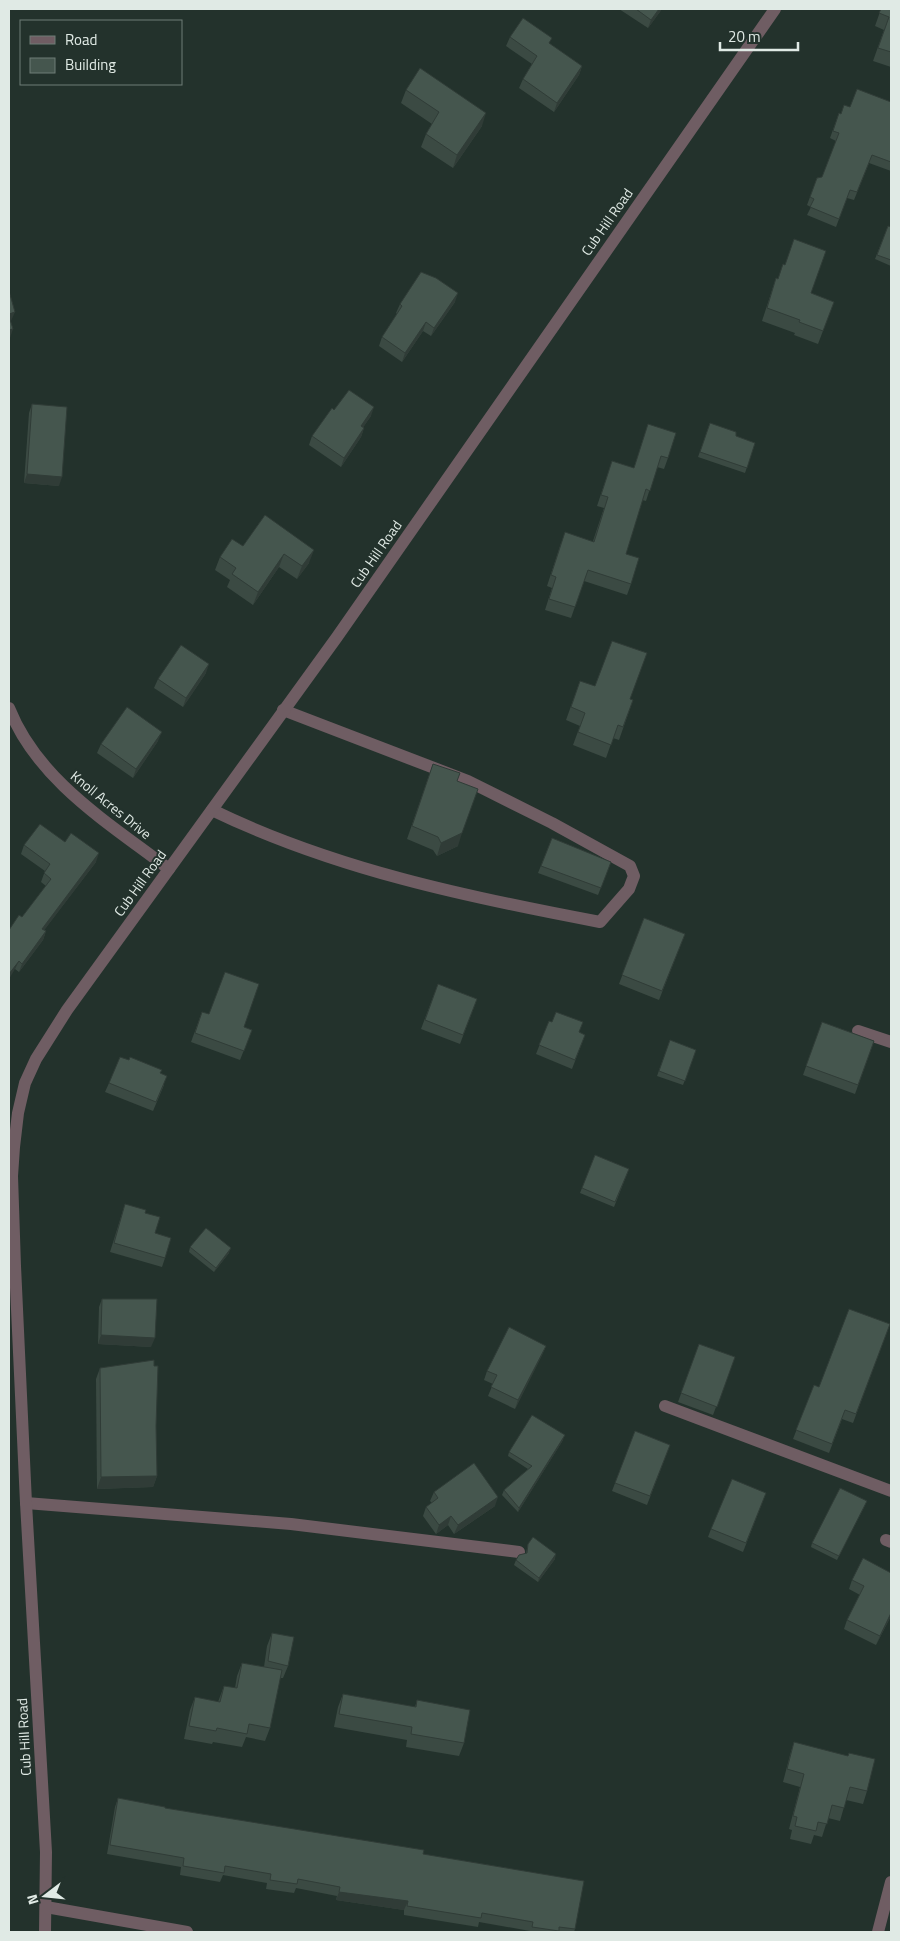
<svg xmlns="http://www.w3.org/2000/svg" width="900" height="1941" viewBox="0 0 900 1941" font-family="'Titillium Web',sans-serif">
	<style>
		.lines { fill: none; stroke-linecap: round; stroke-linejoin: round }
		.service { stroke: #6f5d63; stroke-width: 12 }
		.minor { stroke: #6f5d63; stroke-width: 12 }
		.tertiary { stroke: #6f5d63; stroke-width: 12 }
		.wall { fill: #3b4a43 }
		.shaded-wall { fill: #303c37 }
		.building { fill: #45564e; stroke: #303c37 }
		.labels { text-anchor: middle; stroke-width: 4; stroke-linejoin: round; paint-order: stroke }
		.street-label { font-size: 14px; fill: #e0eae5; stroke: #23322c }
	</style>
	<rect width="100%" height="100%" fill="#23322c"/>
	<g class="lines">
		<g class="service">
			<path d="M 212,810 C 334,869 467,897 600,922 L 629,889 L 634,876 L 630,866 L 552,823 L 468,781 L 283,710"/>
			<polyline points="858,1031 891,1042"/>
			<polyline points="665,1406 891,1491"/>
			<polyline points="26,1503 291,1524 519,1552"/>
			<polyline points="886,1540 891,1542"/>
			<polyline points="878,1932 891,1882"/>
		</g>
		<g class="minor">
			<path d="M 9,708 C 38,781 109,823 169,869"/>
			<polyline points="46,1907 187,1932"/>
		</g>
		<polyline class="tertiary" points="45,1932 46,1852 26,1503 15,1266 12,1176 14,1147 18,1113 25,1083 36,1059 67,1010 337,637 775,9"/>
	</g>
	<g class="wall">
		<polygon points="619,9 662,9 648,28"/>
		<polygon points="881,9 891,9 891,67 873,61 884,30 875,26"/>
		<polygon points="510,37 550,44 582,66 579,75 554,112 519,88 523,79 532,64 506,46"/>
		<polygon points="406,90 482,126 453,168 421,147 426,134 432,124 401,103"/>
		<polygon points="891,102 891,171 869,163 854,200 847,198 836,227 807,215 811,207 807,205 817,178 822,177 836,141 830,138 839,113 841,114 850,107"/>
		<polygon points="888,226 891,227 891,266 875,259"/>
		<polygon points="776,278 811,293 834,302 818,344 794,335 795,333 762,321"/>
		<polygon points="455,302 431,336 423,331 402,362 379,346 382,337 397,314 396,313 400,304"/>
		<polygon points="32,404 59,486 24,483 29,413"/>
		<polygon points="334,410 371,416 363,427 364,428 361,437 341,467 309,445 312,436"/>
		<polygon points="710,423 736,436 755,443 745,473 698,457"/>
		<polygon points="648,424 668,458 664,469 657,467 646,501 642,500 626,554 631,584 627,595 584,581 571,618 545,610 552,588 547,586 561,543 593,541 604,508 597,506 612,461 634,468"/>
		<polygon points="265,515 309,563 297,579 279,567 253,605 227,587 230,580 215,570 220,557 243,546"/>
		<polygon points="206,673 183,707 154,688 158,679"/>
		<polygon points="580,681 633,700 619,740 613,738 606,758 573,745 580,726 566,720"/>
		<polygon points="158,741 133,778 97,753 101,744"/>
		<polygon points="433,764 457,781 458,846 437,856 433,850 407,839"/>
		<polygon points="552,838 611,862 598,895 538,873"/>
		<polygon points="65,842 96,862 44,930 46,931 43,940 19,972 15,969 22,917 46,886 41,882 45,871 21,854 24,845"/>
		<polygon points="644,918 685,934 659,1000 619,984"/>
		<polygon points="438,984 477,999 460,1044 421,1029"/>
		<polygon points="202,1012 252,1030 240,1060 191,1042"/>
		<polygon points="549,1021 585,1035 572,1069 536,1054"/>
		<polygon points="822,1022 874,1041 855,1094 803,1075"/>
		<polygon points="670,1040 696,1050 683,1085 657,1076"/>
		<polygon points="161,1073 164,1085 153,1111 105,1092 109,1083"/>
		<polygon points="595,1155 629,1169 614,1207 580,1193"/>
		<polygon points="125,1204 145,1213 165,1258 162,1267 110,1252"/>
		<polygon points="190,1247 229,1253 214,1272 189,1252"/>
		<polygon points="102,1299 151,1347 98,1344 99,1307"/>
		<polygon points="890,1324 853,1423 842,1419 829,1453 793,1439 814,1385 819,1387"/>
		<polygon points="699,1344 735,1357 713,1415 678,1402"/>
		<polygon points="546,1346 542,1355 515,1409 488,1396 493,1384 484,1380 487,1371"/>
		<polygon points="154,1366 157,1476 153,1487 97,1489 96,1379 100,1368"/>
		<polygon points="635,1431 670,1445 647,1505 612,1491"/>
		<polygon points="563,1440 518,1512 502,1495 504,1490 528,1469 508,1456 509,1452"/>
		<polygon points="434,1492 495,1506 454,1534 448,1525 436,1534 423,1516 426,1507 432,1503 430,1501"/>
		<polygon points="766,1493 743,1552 708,1537 711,1529"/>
		<polygon points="865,1505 837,1560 811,1547 812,1543"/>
		<polygon points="528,1544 555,1559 538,1582 514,1565 516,1560 526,1553"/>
		<polygon points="891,1573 891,1616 876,1645 844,1629 847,1620 860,1595 849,1589 852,1580"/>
		<polygon points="272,1633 288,1666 283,1678 280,1678 270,1728 265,1741 246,1737 242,1747 213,1742 212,1744 184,1739 190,1710 195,1697 218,1702 224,1686 235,1688 237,1676 242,1663 264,1667 267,1646"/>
		<polygon points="343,1694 415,1707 417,1700 464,1743 459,1756 406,1747 407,1740 334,1727 338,1707"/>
		<polygon points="794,1742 867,1791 863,1804 846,1800 840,1821 828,1818 822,1837 814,1835 811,1844 790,1839 792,1830 789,1829 800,1787 783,1782 790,1755"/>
		<polygon points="118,1798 165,1808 423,1854 575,1929 574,1932 530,1932 530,1931 479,1922 478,1927 404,1915 404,1910 336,1900 337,1896 296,1888 294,1893 266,1889 267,1883 223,1875 220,1882 180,1875 181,1867 107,1854 115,1807"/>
	</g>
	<g class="shaded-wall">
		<polygon points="659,9 662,9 648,28 651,20"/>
		<polygon points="582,66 579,75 554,112 557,103"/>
		<polygon points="486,113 482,126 453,168 457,155"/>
		<polygon points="458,293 455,302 431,336 434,328"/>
		<polygon points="15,312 11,321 9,322 9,314"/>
		<polygon points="426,322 423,331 402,362 405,353"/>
		<polygon points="13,329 10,338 9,338 9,330"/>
		<polygon points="374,407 371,416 358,435 361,426"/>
		<polygon points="364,428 361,437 341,467 344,458"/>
		<polygon points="27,474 62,477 59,486 24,483"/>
		<polygon points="314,550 309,563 297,579 302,566"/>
		<polygon points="284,554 279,567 253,605 258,592"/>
		<polygon points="209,664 206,673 183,707 186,698"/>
		<polygon points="162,732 158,741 133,778 136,769"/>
		<polygon points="462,833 458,846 437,856 441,843"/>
		<polygon points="99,853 96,862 39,937 42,929"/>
		<polygon points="46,931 43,940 19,972 22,964"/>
		<polygon points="19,961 15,969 9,979 9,974"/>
		<polygon points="231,1248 229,1253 214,1272 216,1268"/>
		<polygon points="101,1335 155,1338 151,1347 98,1344"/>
		<polygon points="546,1346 542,1355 515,1409 518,1400"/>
		<polygon points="565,1435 563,1440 518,1512 519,1508"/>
		<polygon points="157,1476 153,1487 97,1489 101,1477"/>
		<polygon points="498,1497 495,1506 454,1534 458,1525"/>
		<polygon points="451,1516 448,1525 436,1534 439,1525"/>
		<polygon points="556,1554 555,1559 538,1582 539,1578"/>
		<polygon points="891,1613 891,1616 876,1645 880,1636"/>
		<polygon points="339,1892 408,1901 404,1910 336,1900"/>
	</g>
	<g class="building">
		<polygon points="636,9 659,9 651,20"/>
		<polygon points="881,9 891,9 891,52 878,48 889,17 879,13"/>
		<polygon points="523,18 552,38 549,43 582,66 557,103 523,79 537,56 510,37"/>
		<polygon points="420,68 486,113 457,155 426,134 439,112 406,90"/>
		<polygon points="857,89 891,102 891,162 872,155 857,192 850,190 839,219 810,207 814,199 810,197 817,178 822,177 839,133 833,131 839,113 841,114 844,105 850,107"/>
		<polygon points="888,226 891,227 891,260 877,255"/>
		<polygon points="794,239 826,251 811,293 834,302 823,331 799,322 800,320 767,308 776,278 778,279 783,264 785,265"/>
		<polygon points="421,272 436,278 458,293 434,328 426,322 405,353 382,337 402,306 400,304"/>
		<polygon points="9,291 15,312 9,314"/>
		<polygon points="9,316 13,329 9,330"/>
		<polygon points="349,390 374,407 361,426 364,428 344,458 312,436 332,408 334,410"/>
		<polygon points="32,404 67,407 62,477 27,474"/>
		<polygon points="710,423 736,432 736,436 755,443 747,468 700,452"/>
		<polygon points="648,424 676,433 668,458 661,456 650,491 646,489 626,554 639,558 631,584 588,570 575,607 549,599 556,577 551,575 565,532 594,542 608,497 601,495 612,461 634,468"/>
		<polygon points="265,515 314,550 302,566 284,554 258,592 232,574 236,568 220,557 232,539 243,546"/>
		<polygon points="612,641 647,653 630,699 633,700 623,727 618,725 611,745 578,732 585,713 571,707 580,681 595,686"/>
		<polygon points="181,645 209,664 186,698 158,679"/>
		<polygon points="127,707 162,732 136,769 101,744"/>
		<polygon points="433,764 460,773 457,781 478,789 462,833 441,843 438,837 412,826"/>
		<polygon points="40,824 65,842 71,833 99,853 42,929 46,931 22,964 19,961 9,974 9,930 19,915 22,917 51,879 44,873 50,864 24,845"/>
		<polygon points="552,838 611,862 601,888 541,866"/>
		<polygon points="644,918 685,934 662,991 622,975"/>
		<polygon points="225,972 259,984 244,1027 252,1030 244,1051 195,1033 202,1012 209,1014"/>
		<polygon points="438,984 477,999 463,1035 425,1020"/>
		<polygon points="556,1012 583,1022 579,1032 585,1035 575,1060 539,1045 549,1021 552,1022"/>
		<polygon points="822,1022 874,1041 858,1085 806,1066"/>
		<polygon points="670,1040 696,1050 685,1081 659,1071"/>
		<polygon points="120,1057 129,1060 130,1057 162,1070 160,1073 167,1076 156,1102 109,1083"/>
		<polygon points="595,1155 629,1169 615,1202 582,1188"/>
		<polygon points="125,1204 146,1210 145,1213 160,1217 155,1233 171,1238 165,1258 114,1243"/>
		<polygon points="206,1228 231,1248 216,1268 190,1247"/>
		<polygon points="102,1299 157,1299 155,1338 101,1335"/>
		<polygon points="849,1309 890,1324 856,1414 845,1410 832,1444 796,1430 814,1385 819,1387"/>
		<polygon points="509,1327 546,1346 518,1400 491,1387 497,1375 487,1371"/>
		<polygon points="699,1344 735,1357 717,1407 681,1393"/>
		<polygon points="154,1360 154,1366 158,1366 156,1426 157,1476 101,1477 100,1368"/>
		<polygon points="532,1415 565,1435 519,1508 504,1490 532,1466 509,1452"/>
		<polygon points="635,1431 670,1445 650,1496 615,1483"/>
		<polygon points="474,1463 498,1497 458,1525 451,1516 439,1525 426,1507 438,1498 434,1492"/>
		<polygon points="732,1479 766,1493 746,1543 711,1529"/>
		<polygon points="840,1488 867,1501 839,1556 812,1543"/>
		<polygon points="533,1537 556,1554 539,1578 516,1560 519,1555 527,1553 528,1544"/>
		<polygon points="863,1558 891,1573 891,1613 880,1636 847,1620 864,1586 852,1580"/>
		<polygon points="272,1633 294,1637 288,1666 268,1661"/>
		<polygon points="242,1663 282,1670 270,1728 249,1724 247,1734 217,1728 216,1731 189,1726 195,1697 220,1702 224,1686 237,1688"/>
		<polygon points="343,1694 416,1707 417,1700 470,1710 464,1743 411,1734 412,1727 339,1714"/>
		<polygon points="794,1742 848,1756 849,1753 875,1759 867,1791 850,1787 844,1808 832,1805 827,1824 818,1822 816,1831 795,1826 797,1817 793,1816 804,1774 787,1769"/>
		<polygon points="118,1798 165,1807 165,1808 424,1850 423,1854 584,1881 575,1929 559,1927 559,1931 532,1927 533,1922 482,1913 481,1918 407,1906 408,1901 339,1892 340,1887 298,1879 297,1884 270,1880 271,1874 225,1866 224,1873 183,1866 184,1858 110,1845"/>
	</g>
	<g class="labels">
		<g class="street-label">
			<text transform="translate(607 222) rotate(-55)" y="5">Cub Hill Road</text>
			<text transform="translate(376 554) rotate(-55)" y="5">Cub Hill Road</text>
			<text transform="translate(111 805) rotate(39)" y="5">Knoll Acres Drive</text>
			<text transform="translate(140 883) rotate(-54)" y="5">Cub Hill Road</text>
			<text transform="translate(24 1737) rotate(-93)" y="5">Cub Hill Road</text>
		</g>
	</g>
	<rect width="900" height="1941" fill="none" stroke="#e0eae5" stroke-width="20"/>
	<rect x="20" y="20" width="162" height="65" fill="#23322c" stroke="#6f7c76"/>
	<rect x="30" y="36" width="25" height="8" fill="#6f5d63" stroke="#6f7c76"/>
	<text x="65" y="45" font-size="15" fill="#e0eae5">Road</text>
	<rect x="30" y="58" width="25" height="15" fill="#45564e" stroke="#6f7c76"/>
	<text x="65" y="70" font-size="15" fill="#e0eae5">Building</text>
	<g transform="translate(45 1896) rotate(254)" stroke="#23322c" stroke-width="4" paint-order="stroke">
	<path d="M0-4L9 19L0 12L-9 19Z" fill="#e0eae5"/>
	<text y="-8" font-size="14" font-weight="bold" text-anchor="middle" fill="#e0eae5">N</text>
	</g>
	<path d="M720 42v8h78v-8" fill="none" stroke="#e0eae5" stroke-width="2.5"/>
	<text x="728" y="42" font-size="15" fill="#e0eae5" stroke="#23322c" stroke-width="4" paint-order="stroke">20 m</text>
</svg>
